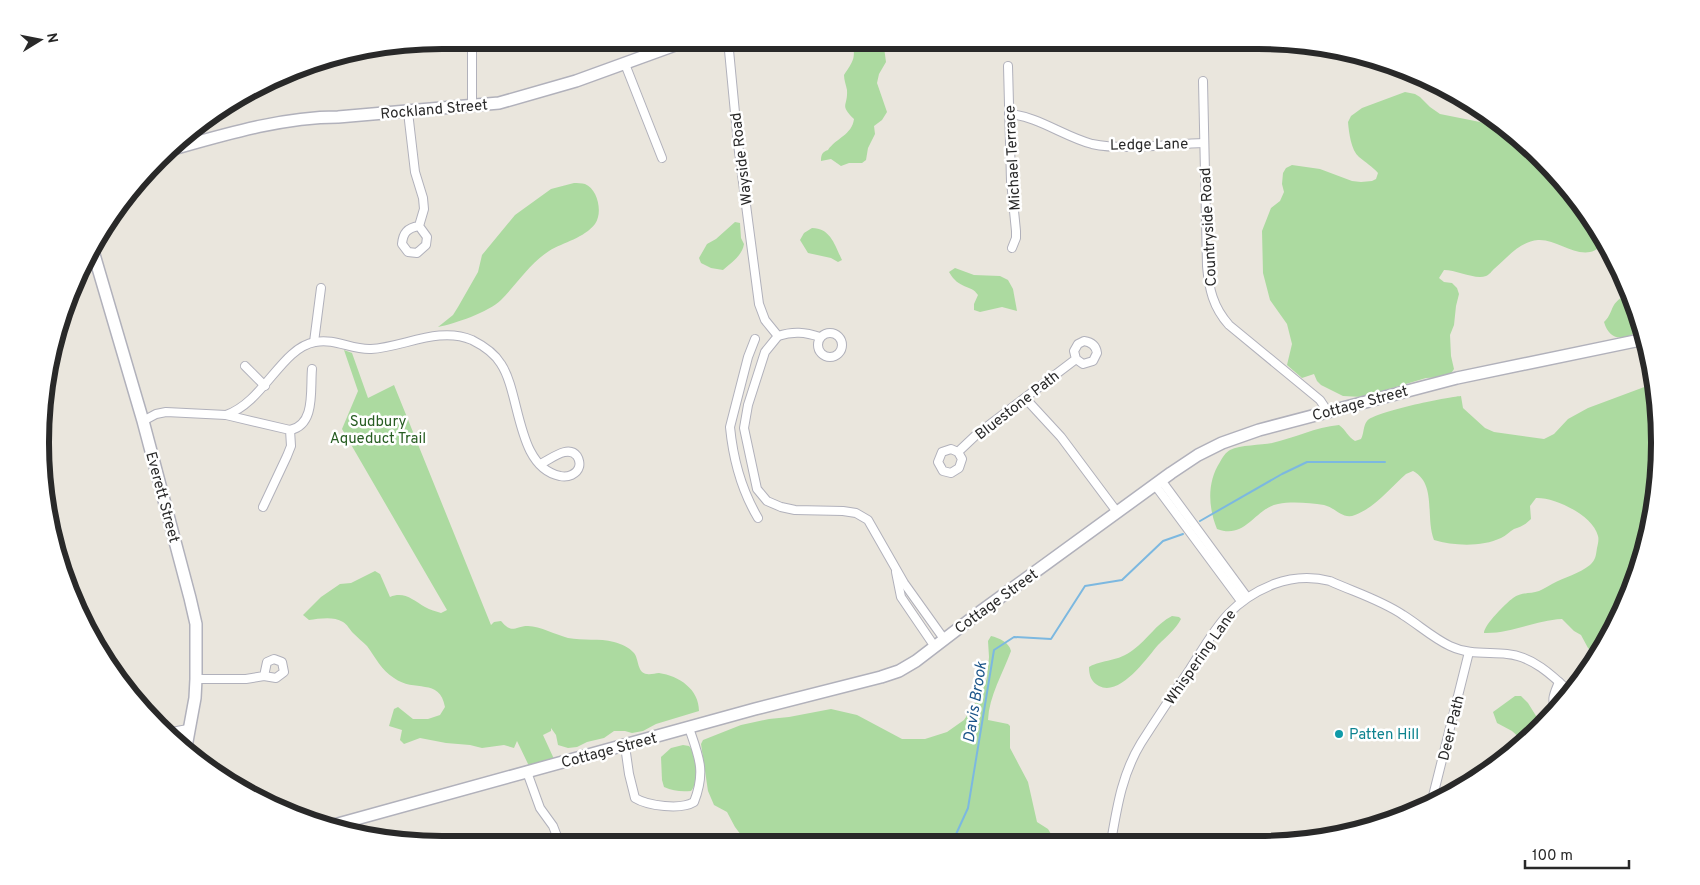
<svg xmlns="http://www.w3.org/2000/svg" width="1700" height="885" viewBox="0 0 1700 885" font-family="Overpass,sans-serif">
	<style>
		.green { fill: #acdaa0 }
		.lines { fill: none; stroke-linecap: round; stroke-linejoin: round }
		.stream { stroke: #7cb8e0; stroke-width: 2 }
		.street-casing { stroke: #b1b1bb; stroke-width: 10 }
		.secondary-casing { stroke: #b1b1bb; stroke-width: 14 }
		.street { stroke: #fff; stroke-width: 8 }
		.secondary { stroke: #fff; stroke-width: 11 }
		.culture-dot { fill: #0f9aa8; stroke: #fff; stroke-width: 2 }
		.labels { text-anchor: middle; stroke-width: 5; stroke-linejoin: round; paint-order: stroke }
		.street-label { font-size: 15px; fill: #292929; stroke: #fff }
		.park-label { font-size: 15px; fill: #275d22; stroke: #fff }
		.culture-label { font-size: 15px; fill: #0d838f; stroke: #fff; text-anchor: start }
		.water-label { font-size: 16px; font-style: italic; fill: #1d568a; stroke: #fff }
		.rim { fill: none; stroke: #292929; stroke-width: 6 }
	</style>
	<rect width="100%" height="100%" fill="#eae6dd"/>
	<g class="green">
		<path d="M 852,40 L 883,40 L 886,62 L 879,74 L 877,83 L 887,112 L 882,120 L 874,126 L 875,134 L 868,148 L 866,160 L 862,163 L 849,163 L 841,166 L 831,159 L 821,161 C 821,155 822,152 828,150 C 836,138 852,135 854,119 C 839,104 848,107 847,90 C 846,85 844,80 844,75 C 854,60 856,58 852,40 Z"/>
		<path d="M 1405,92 L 1415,94 L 1420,97 L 1430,107 L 1440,114 L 1480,122 L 1513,133 L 1560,177 L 1607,242 C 1602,245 1596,251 1590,252 C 1572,255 1556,239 1538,240 C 1519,242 1508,257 1494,269 C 1492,271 1489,275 1486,276 C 1475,280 1457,270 1444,270 L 1439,278 L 1444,282 L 1452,283 L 1457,288 L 1459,294 L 1456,306 L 1454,325 L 1450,335 L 1451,356 L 1454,369 L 1450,375 L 1445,377 L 1426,378 L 1362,397 L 1343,396 L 1321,385 L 1317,381 L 1314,374 L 1302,378 L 1287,365 L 1292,344 L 1287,324 L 1270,300 L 1263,273 L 1262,231 L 1271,208 L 1280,201 L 1284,192 L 1282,184 L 1283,173 L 1286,168 L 1292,165 L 1320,169 L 1352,181 L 1361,182 L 1372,181 L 1376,179 L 1378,173 C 1372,166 1366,163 1359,157 C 1351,150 1349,133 1348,122 L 1351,116 L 1362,108 Z"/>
		<path d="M 574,183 C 577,183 582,183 585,184 C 598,189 603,213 595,224 C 584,238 564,242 549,251 C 529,264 517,284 501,300 C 489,312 454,324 438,327 L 453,315 L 458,307 L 478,272 L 482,255 L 515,215 L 551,189 Z"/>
		<path d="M 735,222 L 740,223 L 741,238 L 744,244 C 742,256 732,262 723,270 L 711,268 L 701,263 L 699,258 L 707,244 L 716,239 Z"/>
		<path d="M 812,228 C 831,228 835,246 842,260 L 838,262 L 831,258 L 808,253 L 800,240 L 804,233 Z"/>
		<path d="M 955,268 L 974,275 L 1000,276 L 1008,280 L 1013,289 L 1017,311 L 1002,307 L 980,312 L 974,310 L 974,304 L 978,295 C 971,284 959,290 949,272 Z"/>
		<path d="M 1621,298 L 1631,299 C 1637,310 1639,318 1639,331 C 1624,340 1610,342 1604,322 C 1613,314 1610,305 1621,298 Z"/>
		<path d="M 344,350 L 352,353 L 368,398 L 394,385 L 491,625 L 494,622 L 501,621 C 513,635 514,626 528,626 C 540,626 556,635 568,638 C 583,641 599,638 614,642 C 621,644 629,647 634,653 C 639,659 637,673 647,674 C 651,675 655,673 659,673 C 679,676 699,689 699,711 L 656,724 L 643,731 L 632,733 L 625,731 L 614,731 L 604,738 L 587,742 L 577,747 L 568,748 L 558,745 L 556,735 L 551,728 L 551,731 L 543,735 L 554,759 L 529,766 L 517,741 L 514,748 L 504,745 L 482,748 L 470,745 L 446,743 L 420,738 L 404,744 L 400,740 L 402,730 L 389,726 L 394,709 L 398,707 L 413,719 L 428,719 L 440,715 L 445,707 C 440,677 414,693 394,678 C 381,670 376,658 367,646 C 363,642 358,638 353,633 C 350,630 347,624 343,622 C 333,616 319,619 309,620 L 303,615 L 321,597 L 340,584 L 351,583 L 375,571 L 380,574 L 390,597 C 404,591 413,600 425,607 C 430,610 436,611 441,613 L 447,610 L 342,429 L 358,391 Z"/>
		<path d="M 1647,386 L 1654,388 L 1657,392 L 1659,469 L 1646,547 L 1618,621 L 1596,654 L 1588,648 L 1581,635 L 1574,631 L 1562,619 C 1536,620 1511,634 1484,633 C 1484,625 1506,603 1513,598 C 1521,592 1530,594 1539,591 C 1544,589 1548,586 1552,584 C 1565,577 1579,574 1590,565 C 1596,560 1596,554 1597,548 C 1598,544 1599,539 1598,536 C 1593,515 1554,497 1536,498 L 1530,506 L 1531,519 C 1525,525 1522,526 1514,529 C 1510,531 1506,536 1501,538 C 1482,547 1454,546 1434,540 C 1425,517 1437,484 1413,471 L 1406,474 C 1390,488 1376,507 1355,515 C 1343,520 1336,508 1324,505 C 1310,503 1292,501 1278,504 C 1255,508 1246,540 1217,529 C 1208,507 1207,482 1220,462 C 1222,458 1226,452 1230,450 C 1240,445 1261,445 1272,443 C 1295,438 1315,427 1339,425 C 1346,430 1348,437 1355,441 L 1361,439 C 1364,434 1363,426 1367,421 C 1373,412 1447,397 1461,396 L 1463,408 L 1485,428 L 1494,432 L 1544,439 L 1554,434 L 1568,419 L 1588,408 Z"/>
		<path d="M 1172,616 L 1179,617 L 1181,619 C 1175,630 1167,636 1158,645 C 1147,658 1120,697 1099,686 C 1091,682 1089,675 1089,667 C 1103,659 1118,662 1133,650 C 1148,639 1156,624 1172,616 Z"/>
		<path d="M 991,636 C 999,638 1009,642 1011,651 C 1003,673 989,696 988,720 L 1008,724 L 1010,726 L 1010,748 L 1028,782 L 1037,822 L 1048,829 L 1054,839 L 1053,842 L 747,843 L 735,827 L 727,812 L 714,805 L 708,791 L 701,744 L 703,740 L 741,725 L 769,719 L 789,717 L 831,709 L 857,715 L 902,739 L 925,739 L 947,732 L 964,720 L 981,695 L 987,678 L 989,657 L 988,641 Z"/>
		<polygon points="1515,696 1521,696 1528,703 1541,724 1523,741 1512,731 1497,723 1493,712"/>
		<path d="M 683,745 L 689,746 C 699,756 700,780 691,791 C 681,792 673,791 664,787 L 662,780 L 661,757 L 671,748 Z"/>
	</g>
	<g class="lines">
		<g class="stream">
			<polyline points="1200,521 1282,474 1307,462 1385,462"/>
			<polyline points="952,843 968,808 994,650 1014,637 1051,639 1085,586 1122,580 1163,541 1183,534"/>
		</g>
		<g class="street-casing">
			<g id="street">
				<polyline points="728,40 738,144 759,304 765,320 778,336 765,352 748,405 744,428 757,489 767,501 781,507 795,510 843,511 856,513 868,520 904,583 944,639"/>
				<polyline points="625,64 662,158"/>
				<polyline points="1008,66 1011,181 1016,231 1016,238 1012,248"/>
				<path d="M 1203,81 L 1207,266 C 1209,289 1213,307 1229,325 L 1320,400 L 1328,412"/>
				<polyline points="472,107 472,40"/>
				<path d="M 408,112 L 415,172 L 423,198 L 424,209 L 419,226 C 407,228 403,233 402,244 L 408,252 L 417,253 L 426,245 L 427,237 L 419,226"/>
				<path d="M 1009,114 C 1037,116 1065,137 1092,144 C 1125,151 1170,144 1204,143"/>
				<polyline points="1639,316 1644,340"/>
				<circle cx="830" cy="345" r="12"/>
				<path d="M 778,336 C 793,331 805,332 820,337"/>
				<path d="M 755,339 L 748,357 L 730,427 C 733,458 742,491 758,518"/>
				<polyline points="314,342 321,288"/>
				<polyline points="245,366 265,386"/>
				<polyline points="1025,398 1061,437 1117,512"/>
				<polyline points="226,415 290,430 291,446 287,456 263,507"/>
				<path d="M 143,421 L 156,414 L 166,412 L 226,415 C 264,402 281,348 315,342 C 335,338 352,350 371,349 C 404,347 439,326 472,340 C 482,345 495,354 501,364 C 521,394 516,467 560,476 C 568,478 577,474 579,467 C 580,464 579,459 577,456 C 568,444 550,460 540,464"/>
				<path d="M 290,430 C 316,425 310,389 312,369"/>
				<path d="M 958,452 L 962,459 L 959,468 L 951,473 L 943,471 L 938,462 L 942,452 L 951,449 L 958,452 L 976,435 L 1076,359 L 1083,364 L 1093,361 L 1097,353 C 1096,345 1091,342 1084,341 L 1078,344 L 1074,351 L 1076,359"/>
				<polyline points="1161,480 1247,597"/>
				<polyline points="1155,485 1241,601"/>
				<polyline points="896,572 901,597 935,647"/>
				<polyline points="196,679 246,679 264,676 276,678 284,672 282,662 274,659 267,662 264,676"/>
				<path d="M 1558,710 C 1549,702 1555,692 1559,682"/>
				<polyline points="166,733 188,729"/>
				<path d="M 625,746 L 629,774 L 635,798 C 648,806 681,810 694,802 C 706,771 699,757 689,728"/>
				<polyline points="527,772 540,808 553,826 560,844"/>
				<polyline points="1431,804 1469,652"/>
				<path d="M 1111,842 C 1117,807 1122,774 1141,743 C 1157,718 1173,694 1190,669 C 1215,630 1228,602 1274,584 C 1293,577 1311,576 1330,581 C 1354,592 1381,600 1403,615 C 1419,625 1433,638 1450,646 C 1469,655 1487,652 1507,654 C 1532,656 1552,675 1570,692"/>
			</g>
		</g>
		<g class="secondary-casing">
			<g id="secondary">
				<path d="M 173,149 C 226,134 283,117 338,117 L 499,103 L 576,81 L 689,40"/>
				<polyline points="93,251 143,421 190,598 196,624 196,679 195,698 186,747"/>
				<polyline points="327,827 755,709 881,677 899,671 916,661 980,612 1171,473 1198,455 1222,443 1259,430 1457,378 1645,339"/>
			</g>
		</g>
		<use href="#street" class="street"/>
		<use href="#secondary" class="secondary"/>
	</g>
	<circle class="culture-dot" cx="1339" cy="734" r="5"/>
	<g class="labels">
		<g class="street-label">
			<text transform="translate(434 109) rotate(-5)" y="5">Rockland Street</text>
			<text transform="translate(1149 144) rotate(-1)" y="5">Ledge Lane</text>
			<text transform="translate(1012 158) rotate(-93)" y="5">Michael Terrace</text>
			<text transform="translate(741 159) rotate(-97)" y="5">Wayside Road</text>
			<text transform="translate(1208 227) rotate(-93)" y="5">Countryside Road</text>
			<text transform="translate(1360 403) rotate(-15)" y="5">Cottage Street</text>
			<text transform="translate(1017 405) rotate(-38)" y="5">Bluestone Path</text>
			<text transform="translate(163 497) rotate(75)" y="5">Everett Street</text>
			<text transform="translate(996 601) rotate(-36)" y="5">Cottage Street</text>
			<text transform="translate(1200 657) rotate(-55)" y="5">Whispering Lane</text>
			<text transform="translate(1451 728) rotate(-76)" y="5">Deer Path</text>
			<text transform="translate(609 750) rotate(-15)" y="5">Cottage Street</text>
		</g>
		<g class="park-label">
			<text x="378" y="426">Sudbury<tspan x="378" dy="17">Aqueduct Trail</tspan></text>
		</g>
		<g class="culture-label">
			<text x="1349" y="739">Patten Hill</text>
		</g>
		<g class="water-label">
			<text transform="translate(974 702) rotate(-81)" y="6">Davis Brook</text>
		</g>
	</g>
	<path d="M0 0H1700V885H0ZM442 49H1258A393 393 0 0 1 1651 442V443A393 393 0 0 1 1258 836H442A393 393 0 0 1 49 443V442A393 393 0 0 1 442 49Z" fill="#fff" fill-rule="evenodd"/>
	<path class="rim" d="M442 49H1258A393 393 0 0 1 1651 442V443A393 393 0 0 1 1258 836H442A393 393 0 0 1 49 443V442A393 393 0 0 1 442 49Z"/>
	<g transform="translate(40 40) rotate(80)" stroke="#ffffff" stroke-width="4" paint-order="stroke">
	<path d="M0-4L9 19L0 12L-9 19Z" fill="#292929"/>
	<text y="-8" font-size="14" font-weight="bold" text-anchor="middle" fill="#292929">N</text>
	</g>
	<path d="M1525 860v8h104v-8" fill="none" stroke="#292929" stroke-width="2.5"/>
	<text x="1532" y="860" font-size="15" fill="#292929" stroke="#ffffff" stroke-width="4" paint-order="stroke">100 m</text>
</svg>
